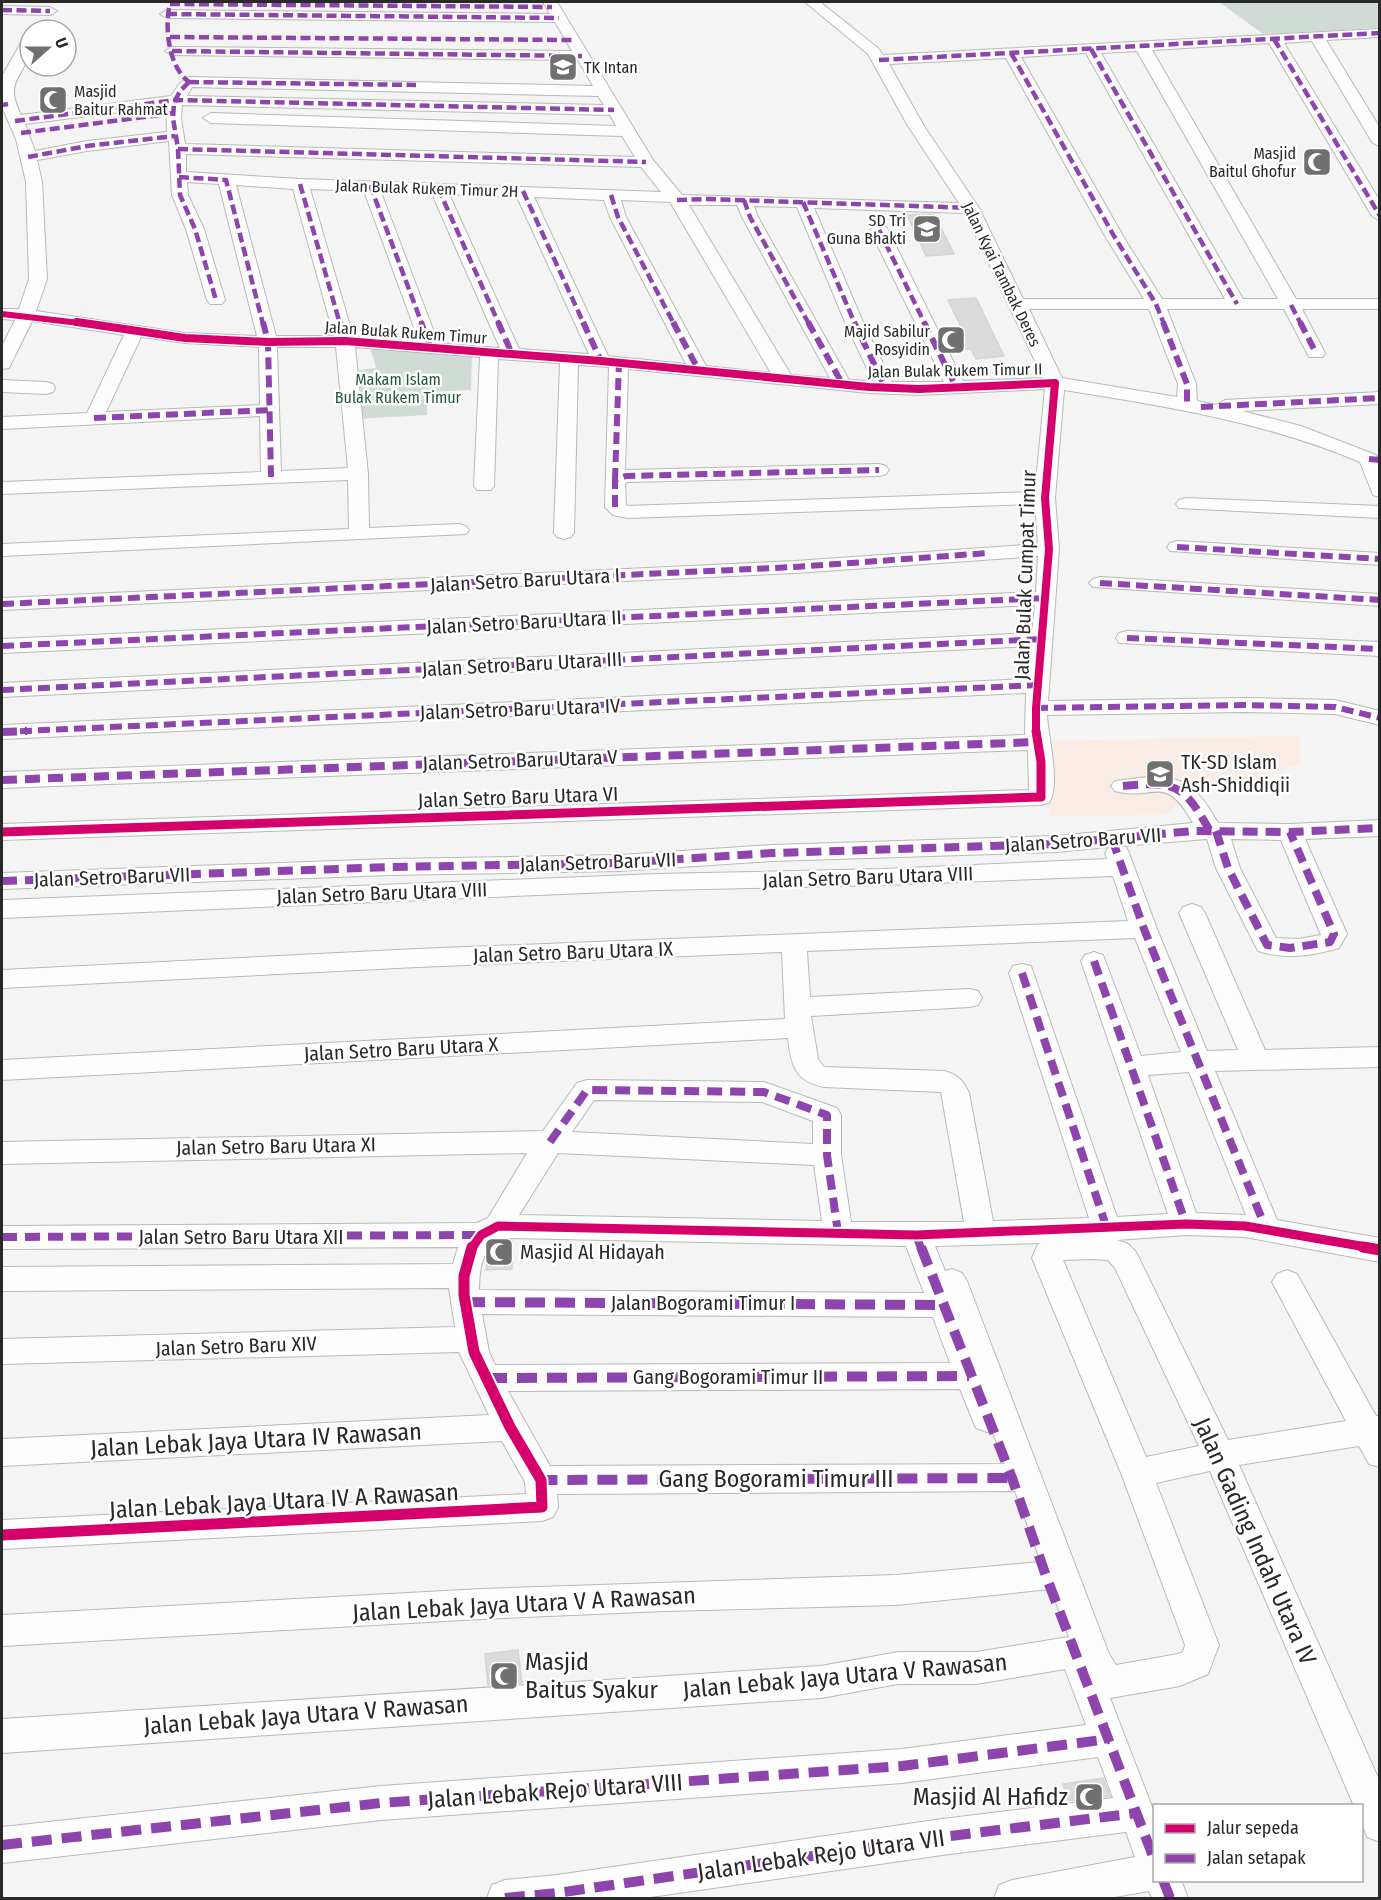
<svg xmlns="http://www.w3.org/2000/svg" width="1381" height="1900" viewBox="0 0 1381 1900" font-family="'Fira Sans Condensed',sans-serif">
	<style>
		.education { fill: #f8ece4 }
		.green { fill: #d0dbd5 }
		.building { fill: #dcdbdb; stroke: #d4d4d3; stroke-width: 1.5 }
		.lines { fill: none; stroke-linecap: round; stroke-linejoin: round }
		.minor-casing { stroke: #b9b9ba; stroke-width: 2 }
		.minor { fill: #fdfdfe; fill-rule: evenodd }
		.quiet-far3 { stroke: #8e44ad; stroke-width: 4.5; stroke-dasharray: 10 4.5; stroke-linecap: butt }
		.quiet-far2 { stroke: #8e44ad; stroke-width: 6; stroke-dasharray: 12 6; stroke-linecap: butt }
		.quiet-far1 { stroke: #8e44ad; stroke-width: 8; stroke-dasharray: 15 8; stroke-linecap: butt }
		.quiet { stroke: #8e44ad; stroke-width: 10; stroke-dasharray: 20 10; stroke-linecap: butt }
		.cycleway-far3-casing { stroke: #fff; stroke-width: 8 }
		.cycleway-far2-casing { stroke: #fff; stroke-width: 10 }
		.cycleway-far1-casing { stroke: #fff; stroke-width: 13 }
		.cycleway-casing { stroke: #fff; stroke-width: 15 }
		.cycleway-far3 { stroke: #d6006c; stroke-width: 6 }
		.cycleway-far2 { stroke: #d6006c; stroke-width: 8 }
		.cycleway-far1 { stroke: #d6006c; stroke-width: 9 }
		.cycleway { stroke: #d6006c; stroke-width: 11 }
		.labels { text-anchor: middle; stroke-width: 5; stroke-linejoin: round; paint-order: stroke }
		.far-poi-label { font-size: 16px; fill: #29292a; stroke: #fff; text-anchor: end }
		.far-street-label { font-size: 16px; fill: #29292a; stroke: #fff }
		.far-park-label { font-size: 16px; fill: #23573b; stroke: #fff }
		.street-label { font-size: 20px; fill: #29292a; stroke: #fff }
		.poi-label { font-size: 20px; fill: #29292a; stroke: #fff; text-anchor: start }
		.near-street-label { font-size: 24px; fill: #29292a; stroke: #fff }
		.near-poi-label { font-size: 24px; fill: #29292a; stroke: #fff; text-anchor: start }
	</style>
	<rect width="100%" height="100%" fill="#f4f4f5"/>
	<polygon class="education" points="1300,736 1300,763 1247,785 1190,795 1165,815 1049,816 1045,741"/>
	<g class="green">
		<polygon points="1219,2 1379,2 1379,28 1263,34"/>
		<polygon points="370,347 472,355 471,390 427,392 427,415 357,419 352,371 376,368"/>
	</g>
	<g class="building">
		<polygon points="934,214 954,254 926,256 907,215"/>
		<polygon points="976,298 1004,356 976,359 971,349 950,350 940,330 962,329 948,300"/>
		<polygon points="503,1240 512,1240 512,1269 486,1270 488,1254"/>
		<polygon points="518,1650 522,1683 488,1685 485,1654"/>
		<polygon points="1103,1778 1110,1796 1068,1801 1063,1784"/>
	</g>
	<g class="lines">
		<g class="minor-casing">
			<g id="minor">
				<path d="M 543,2 L 557,2 L 653,160 L 682,195 L 959,203 L 908,126 L 868,54 L 805,2 L 820,2 L 878,48 L 883,55 L 1380,29 L 1380,37 L 1326,40 L 1380,128 L 1380,147 L 1372,142 L 1312,41 L 1284,43 L 1380,201 L 1380,221 L 1372,216 L 1269,43 L 1152,50 L 1296,299 L 1380,299 L 1380,309 L 1302,309 L 1325,353 L 1323,357 L 1309,357 L 1307,353 L 1284,309 L 1167,309 L 1196,384 L 1197,401 L 1216,405 L 1225,400 L 1380,392 L 1380,404 L 1242,411 L 1301,426 L 1376,455 L 1380,461 L 1380,497 L 1373,495 L 1360,462 C 1265,422 1166,406 1064,390 L 1055,498 L 1059,549 L 1048,701 L 1244,698 L 1335,700 L 1380,711 L 1380,725 L 1335,714 L 1244,712 L 1047,715 C 1048,737 1061,784 1049,803 L 1041,805 L 2,840 L 2,824 L 1029,790 L 1028,750 L 2,788 L 2,772 L 1025,735 L 1026,693 L 2,739 L 2,725 L 1028,679 L 1031,646 L 2,697 L 2,683 L 1032,633 L 1035,605 L 2,653 L 2,639 L 1036,592 L 1038,556 L 795,573 L 2,610 L 2,598 L 795,561 L 1038,544 L 1035,504 L 627,518 L 613,515 L 605,507 L 609,367 L 578,365 L 574,533 L 571,537 L 564,539 L 557,537 L 554,533 L 560,363 L 498,359 L 494,486 L 491,490 L 477,490 L 474,486 L 480,357 L 355,347 L 368,474 L 369,528 L 459,524 L 466,526 L 469,530 L 466,534 L 2,556 L 2,544 L 349,529 L 348,480 L 2,494 L 2,482 L 261,472 L 260,416 L 2,429 L 2,417 L 87,413 L 124,335 L 32,321 L 11,364 L 9,368 L 2,369 L 2,346 L 15,320 L 2,319 L 2,309 L 19,309 L 29,279 L 26,182 L 16,139 L 2,107 L 2,76 L 25,36 L 30,35 C 30,40 31,48 29,54 C 20,82 5,82 21,115 L 171,96 L 180,83 L 189,77 L 593,86 L 578,60 L 172,55 L 165,51 L 172,47 L 572,51 L 555,22 L 167,18 L 160,14 L 167,10 L 550,14 ZM 1137,51 L 1278,299 L 1243,299 L 1101,53 ZM 1086,53 L 1225,299 L 1162,299 L 1123,236 L 1021,57 ZM 1006,58 L 1105,236 L 1144,299 L 1023,299 L 979,208 L 924,126 L 889,64 ZM 192,87 L 598,96 L 604,105 L 187,96 ZM 182,105 L 610,115 L 616,126 L 211,113 L 203,118 L 211,123 L 622,136 L 635,157 L 185,144 L 181,118 ZM 166,106 L 167,132 L 87,141 L 35,151 L 25,124 ZM 169,141 L 172,195 L 186,229 L 207,300 L 210,304 L 222,304 L 225,300 L 204,229 L 188,195 L 187,182 L 219,184 L 257,336 L 185,333 L 36,311 L 47,279 L 42,182 L 37,160 L 87,151 ZM 186,154 L 641,167 L 661,192 L 300,179 L 186,172 ZM 236,185 L 293,189 L 334,336 L 276,336 ZM 310,189 L 364,191 L 419,341 L 353,336 ZM 381,192 L 432,194 L 500,348 L 438,343 ZM 449,194 L 517,197 L 589,354 L 519,349 ZM 534,197 L 604,200 L 610,217 L 686,364 L 608,356 ZM 621,200 L 670,202 L 771,373 L 706,366 L 626,217 ZM 689,205 L 737,205 L 742,217 L 830,378 L 791,375 ZM 754,206 L 797,207 L 845,322 L 873,381 L 849,380 L 758,217 ZM 814,208 L 965,213 L 1043,378 L 963,381 L 888,230 L 885,226 L 873,226 L 870,230 L 944,382 L 892,382 L 863,322 ZM 1029,309 L 1149,309 L 1178,384 L 1177,397 L 1062,378 ZM 141,337 L 185,343 L 259,347 L 260,405 L 106,412 ZM 277,347 L 336,347 L 348,468 L 281,471 ZM 628,369 L 869,393 L 919,395 L 1045,389 L 1035,492 L 626,506 L 625,483 L 628,482 L 879,476 L 886,474 L 889,470 L 886,466 L 879,464 L 625,470 Z"/>
				<polygon points="2,6 50,7 57,11 50,15 2,14"/>
				<polygon points="2,380 46,382 53,384 55,388 53,392 46,394 2,392"/>
				<polygon points="1186,498 1380,506 1380,518 1179,508 1176,504 1179,500"/>
				<polygon points="1177,541 1380,553 1380,565 1170,551 1167,547 1170,543"/>
				<polygon points="1100,577 1380,594 1380,606 1093,587 1089,583 1093,579"/>
				<polygon points="1127,631 1380,642 1380,656 1119,643 1116,638 1119,633"/>
				<path d="M 1156,776 C 1191,779 1201,794 1218,823 L 1290,824 L 1380,820 L 1380,836 L 1305,839 L 1347,934 L 1339,948 C 1311,956 1286,960 1258,951 L 1216,868 L 1207,839 L 1121,846 L 1126,847 L 1129,853 L 1157,929 L 1207,1051 L 1238,1050 L 1179,913 L 1183,907 L 1192,904 L 1201,907 L 1205,913 L 1265,1050 L 1380,1047 L 1380,1067 L 1215,1071 L 1277,1220 L 1380,1238 L 1380,1262 L 1245,1237 L 1186,1235 L 1117,1240 L 1128,1244 L 1136,1252 L 1228,1440 L 1346,1421 L 1272,1282 L 1277,1274 L 1287,1270 L 1297,1274 L 1376,1416 L 1380,1416 L 1380,1467 L 1369,1464 L 1359,1446 L 1239,1465 L 1380,1782 L 1380,1842 L 1367,1837 L 1362,1823 L 1362,1806 L 1354,1806 L 1210,1471 L 1156,1483 L 1219,1645 L 1208,1674 L 1180,1686 L 1110,1698 L 1154,1812 L 1154,1880 L 1181,1880 L 1188,1898 L 1152,1898 L 1149,1891 L 1109,1898 L 994,1898 L 999,1885 L 1012,1880 L 1135,1857 L 1126,1832 L 942,1855 L 644,1898 L 487,1898 L 492,1885 L 505,1880 L 557,1875 L 942,1819 L 1113,1798 L 1098,1757 L 902,1783 L 381,1820 L 2,1863 L 2,1827 L 381,1786 L 902,1749 L 1086,1725 L 1065,1669 L 976,1684 L 898,1684 L 821,1698 L 2,1753 L 2,1719 L 821,1666 L 898,1652 L 976,1652 L 1069,1637 L 1051,1589 L 896,1605 L 665,1611 L 482,1619 L 2,1646 L 2,1615 L 482,1589 L 896,1575 L 1041,1562 L 1015,1491 L 557,1494 L 558,1507 L 553,1517 L 542,1521 L 2,1549 L 2,1520 L 526,1494 L 525,1482 L 502,1441 L 2,1466 L 2,1439 L 489,1415 L 459,1352 L 2,1364 L 2,1339 L 455,1327 L 449,1288 L 2,1291 L 2,1267 L 453,1264 L 458,1247 L 2,1249 L 2,1226 L 477,1223 L 488,1218 L 527,1153 L 2,1164 L 2,1142 L 543,1131 L 577,1083 L 587,1080 L 764,1082 L 837,1108 L 841,1115 L 841,1155 L 851,1222 L 964,1222 L 941,1092 L 824,1087 C 795,1081 791,1066 788,1038 L 2,1080 L 2,1060 L 785,1019 L 782,952 L 417,967 L 2,988 L 2,970 L 417,949 L 1128,921 L 1113,876 L 883,885 L 657,890 L 2,918 L 2,900 L 657,874 L 883,869 L 1107,859 L 1105,853 L 1109,847 L 1056,852 L 772,861 L 620,871 L 391,875 L 2,889 L 2,873 L 391,859 L 620,855 L 772,845 L 1056,836 L 1193,823 C 1164,771 1155,802 1115,791 L 1111,786 L 1115,781 ZM 1231,839 L 1281,840 L 1321,935 L 1298,939 L 1276,938 L 1240,868 ZM 1135,938 L 1181,1052 L 1141,1056 L 1103,955 L 1094,952 L 1085,955 L 1081,961 L 1168,1214 L 1117,1217 L 1031,966 L 1022,964 L 1013,966 L 1009,973 L 1089,1218 L 993,1221 L 969,1093 C 963,1080 958,1075 944,1071 L 824,1067 L 818,1059 L 811,1016 L 969,1007 L 978,1005 L 982,998 L 978,991 L 969,989 L 810,997 L 807,951 ZM 1189,1072 L 1246,1215 L 1196,1213 L 1148,1075 ZM 594,1100 L 762,1102 L 813,1121 L 813,1144 L 572,1132 ZM 558,1153 L 814,1165 L 822,1221 L 519,1215 ZM 502,1238 L 906,1246 L 924,1293 L 479,1290 C 479,1269 482,1248 502,1238 ZM 1041,1243 L 1038,1244 L 1032,1258 L 1121,1473 L 1185,1645 L 1183,1652 L 1178,1654 L 1116,1665 L 1109,1654 L 967,1281 L 962,1273 L 952,1269 L 945,1271 L 935,1246 ZM 1092,1259 L 1108,1260 L 1115,1268 L 1199,1446 L 1146,1457 L 1063,1260 ZM 482,1314 L 933,1317 L 950,1363 L 495,1365 L 489,1352 ZM 960,1389 L 976,1428 L 987,1432 L 992,1430 L 1005,1464 L 550,1466 L 508,1391 Z"/>
			</g>
		</g>
		<use href="#minor" class="minor"/>
		<g class="quiet-far3">
			<polyline points="170,4 552,7"/>
			<path d="M 169,8 C 165,31 169,67 189,82"/>
			<polyline points="2,10 50,11"/>
			<polyline points="167,14 559,18"/>
			<polyline points="170,37 573,40"/>
			<polyline points="1274,39 1380,216"/>
			<polyline points="1091,49 1237,304"/>
			<polyline points="172,51 582,56"/>
			<polyline points="1011,53 1114,236 1156,304 1164,324"/>
			<polyline points="879,60 1380,33"/>
			<polyline points="189,82 180,91 174,103 173,118 178,149 180,195 195,229 216,300"/>
			<polyline points="189,82 416,85"/>
			<polyline points="2,105 8,104"/>
			<polyline points="15,121 176,100 614,110"/>
			<polyline points="21,133 175,113"/>
			<polyline points="178,149 646,162"/>
			<polyline points="28,157 87,146 175,136"/>
			<polyline points="179,177 226,180 263,324"/>
			<polyline points="300,184 340,324"/>
			<polyline points="370,185 422,324"/>
			<polyline points="438,188 499,324"/>
			<polyline points="523,191 584,324"/>
			<polyline points="611,195 618,217 674,324"/>
			<polyline points="677,200 709,199 971,208"/>
			<polyline points="744,200 750,217 809,324"/>
			<polyline points="803,202 855,324"/>
			<polyline points="879,230 925,324"/>
			<polyline points="1291,305 1301,324"/>
		</g>
		<g class="quiet-far2">
			<polyline points="263,322 268,342 271,477"/>
			<polyline points="340,322 345,341"/>
			<polyline points="421,322 431,349"/>
			<polyline points="498,322 512,354"/>
			<polyline points="583,322 601,361"/>
			<polyline points="673,322 699,371"/>
			<polyline points="808,322 843,385"/>
			<polyline points="854,322 885,387"/>
			<polyline points="924,322 956,387"/>
			<polyline points="1163,322 1187,384 1187,403"/>
			<polyline points="1300,322 1316,353"/>
			<polyline points="1201,407 1380,398"/>
			<polyline points="94,418 271,410"/>
			<polyline points="1369,459 1380,460"/>
			<polyline points="615,480 619,362"/>
			<polyline points="615,507 615,480 626,476 879,470"/>
			<polyline points="1177,547 1380,559"/>
			<polyline points="1100,583 1380,600"/>
			<polyline points="2,604 795,567 989,553"/>
			<polyline points="1127,638 1380,649"/>
			<polyline points="2,646 1046,598"/>
			<polyline points="2,690 1042,639"/>
			<polyline points="1036,708 1244,705 1335,707 1380,718"/>
			<polyline points="2,732 1039,685"/>
		</g>
		<g class="quiet-far1">
			<polyline points="2,732 27,731"/>
			<polyline points="2,780 1038,742 1038,746"/>
			<path d="M 1123,786 C 1177,781 1183,784 1210,831"/>
			<polyline points="1216,831 1228,868 1267,945 1290,948 1330,942 1334,934 1290,832"/>
			<polyline points="1112,839 1144,929 1266,1229"/>
			<polyline points="2,881 391,867 620,863 772,853 1056,844 1193,831 1290,832 1380,828"/>
			<polyline points="1094,961 1186,1224"/>
			<polyline points="1022,973 1107,1229"/>
			<polyline points="550,1142 587,1090 764,1092 827,1115 827,1155 838,1233"/>
			<polyline points="916,1235 921,1248"/>
			<polyline points="2,1237 481,1235"/>
		</g>
		<g class="quiet">
			<polyline points="921,1247 1012,1478 1046,1576 1154,1859"/>
			<polyline points="465,1302 942,1305"/>
			<polyline points="487,1378 969,1376"/>
			<polyline points="539,1477 541,1480 1012,1478"/>
			<polyline points="2,1845 381,1803 902,1766 1109,1739"/>
			<polyline points="1163,1880 1170,1898"/>
			<polyline points="505,1898 557,1893 942,1837 1137,1813"/>
		</g>
		<g class="cycleway-far3-casing">
			<polyline id="cycleway-far3" points="2,314 88,324"/>
		</g>
		<g class="cycleway-far2-casing">
			<polyline id="cycleway-far2" points="77,322 185,338 268,342 345,341 601,361 869,387 919,389 1055,383 1045,498 1049,549 1036,708 1036,732"/>
		</g>
		<g class="cycleway-far1-casing">
			<g id="cycleway-far1">
				<polyline points="2,832 1041,797 1041,762 1036,731"/>
				<polyline points="472,1248 481,1235 498,1226 916,1235 1186,1224 1245,1226 1372,1248"/>
			</g>
		</g>
		<g class="cycleway-casing">
			<g id="cycleway">
				<polyline points="1363,1247 1380,1250"/>
				<polyline points="2,1535 542,1507 541,1480 510,1427 474,1352 464,1295 464,1276 472,1247"/>
			</g>
		</g>
		<use href="#cycleway-far3" class="cycleway-far3"/>
		<use href="#cycleway-far2" class="cycleway-far2"/>
		<use href="#cycleway-far1" class="cycleway-far1"/>
		<use href="#cycleway" class="cycleway"/>
	</g>
	<defs>
		<g id="school-square" transform="scale(1.5)"><rect x="-9" y="-9" width="18" height="18" rx="4" fill="#707071" stroke="#fff"/><path d="M0-5L7-2L0 1L-7-2ZM-4 1L0 2.5L4 1V4Q0 6-4 4Z" fill="#fff"/></g>
		<g id="mosque-square" transform="scale(1.5)"><rect x="-9" y="-9" width="18" height="18" rx="4" fill="#707071" stroke="#fff"/><path d="M3.5-4.9A6 6 0 1 0 3.5 4.9A5 5 0 1 1 3.5-4.9Z" fill="#fff"/></g>
	</defs>
	<g fill-rule="evenodd">
		<use href="#school-square" x="563" y="67"/>
		<use href="#mosque-square" x="53" y="100"/>
		<use href="#mosque-square" x="1317" y="162"/>
		<use href="#school-square" x="927" y="229"/>
		<use href="#mosque-square" x="951" y="340"/>
		<use href="#school-square" x="1160" y="774"/>
		<use href="#mosque-square" x="499" y="1252"/>
		<use href="#mosque-square" x="504" y="1676"/>
		<use href="#mosque-square" x="1089" y="1797"/>
	</g>
	<g class="labels">
		<g class="far-poi-label">
			<text x="584" y="73" text-anchor="start">TK Intan</text>
			<text x="74" y="97" text-anchor="start">Masjid<tspan x="74" dy="18">Baitur Rahmat</tspan></text>
			<text x="1296" y="159">Masjid<tspan x="1296" dy="18">Baitul Ghofur</tspan></text>
			<text x="906" y="226">SD Tri<tspan x="906" dy="18">Guna Bhakti</tspan></text>
			<text x="930" y="337">Majid Sabilur<tspan x="930" dy="18">Rosyidin</tspan></text>
		</g>
		<g class="far-street-label">
			<text transform="translate(427 188) rotate(2)" y="6">Jalan Bulak Rukem Timur 2H</text>
			<text transform="translate(1002 274) rotate(64)" y="6">Jalan Kyai Tambak Deres</text>
			<text transform="translate(406 332) rotate(4)" y="6">Jalan Bulak Rukem Timur</text>
			<text transform="translate(955 370) rotate(-1)" y="6">Jalan Bulak Rukem Timur II</text>
		</g>
		<g class="far-park-label">
			<text x="398" y="385">Makam Islam<tspan x="398" dy="18">Bulak Rukem Timur</tspan></text>
		</g>
		<g class="street-label">
			<text transform="translate(1025 575) rotate(-88)" y="7">Jalan Bulak Cumpat Timur</text>
			<text transform="translate(525 580) rotate(-3)" y="7">Jalan Setro Baru Utara I</text>
			<text transform="translate(524 622) rotate(-3)" y="7">Jalan Setro Baru Utara II</text>
			<text transform="translate(522 664) rotate(-3)" y="7">Jalan Setro Baru Utara III</text>
			<text transform="translate(520 709) rotate(-2)" y="7">Jalan Setro Baru Utara IV</text>
			<text transform="translate(520 760) rotate(-2)" y="7">Jalan Setro Baru Utara V</text>
			<text transform="translate(518 797) rotate(-2)" y="7">Jalan Setro Baru Utara VI</text>
			<text transform="translate(1083 840) rotate(-4)" y="7">Jalan Setro Baru VII</text>
			<text transform="translate(598 862) rotate(-2)" y="7">Jalan Setro Baru VII</text>
			<text transform="translate(112 877) rotate(-2)" y="7">Jalan Setro Baru VII</text>
			<text transform="translate(868 877) rotate(-2)" y="7">Jalan Setro Baru Utara VIII</text>
			<text transform="translate(382 893) rotate(-2)" y="7">Jalan Setro Baru Utara VIII</text>
			<text transform="translate(573 952) rotate(-2)" y="7">Jalan Setro Baru Utara IX</text>
			<text transform="translate(401 1049) rotate(-3)" y="7">Jalan Setro Baru Utara X</text>
			<text transform="translate(276 1146) rotate(-1)" y="7">Jalan Setro Baru Utara XI</text>
			<text x="241" y="1244">Jalan Setro Baru Utara XII</text>
			<text x="703" y="1310">Jalan Bogorami Timur I</text>
			<text transform="translate(236 1346) rotate(-2)" y="7">Jalan Setro Baru XIV</text>
			<text x="728" y="1384">Gang Bogorami Timur II</text>
		</g>
		<g class="poi-label">
			<text x="1181" y="769">TK-SD Islam<tspan x="1181" dy="23">Ash-Shiddiqii</tspan></text>
			<text x="520" y="1259">Masjid Al Hidayah</text>
		</g>
		<g class="near-street-label">
			<text transform="translate(256 1440) rotate(-3)" y="8">Jalan Lebak Jaya Utara IV Rawasan</text>
			<text x="776" y="1487">Gang Bogorami Timur III</text>
			<text transform="translate(284 1501) rotate(-3)" y="8">Jalan Lebak Jaya Utara IV A Rawasan</text>
			<text transform="translate(1255 1541) rotate(66)" y="8">Jalan Gading Indah Utara IV</text>
			<text transform="translate(524 1604) rotate(-3)" y="8">Jalan Lebak Jaya Utara V A Rawasan</text>
			<text transform="translate(845 1676) rotate(-5)" y="8">Jalan Lebak Jaya Utara V Rawasan</text>
			<text transform="translate(306 1715) rotate(-4)" y="8">Jalan Lebak Jaya Utara V Rawasan</text>
			<text transform="translate(555 1791) rotate(-4)" y="8">Jalan Lebak Rejo Utara VIII</text>
			<text transform="translate(821 1855) rotate(-8)" y="8">Jalan Lebak Rejo Utara VII</text>
		</g>
		<g class="near-poi-label">
			<text x="525" y="1670">Masjid<tspan x="525" dy="28">Baitus Syakur</tspan></text>
			<text x="1068" y="1805" text-anchor="end">Masjid Al Hafidz</text>
		</g>
	</g>
	<rect width="1381" height="1900" fill="none" stroke="#29292a" stroke-width="6"/>
	<rect x="1153" y="1804" width="210" height="78" fill="#ffffff" stroke="#a9a9aa" stroke-width="1.5"/>
	<rect x="1165" y="1824" width="30" height="9" fill="#d6006c" stroke="#a9a9aa" stroke-width="1.5"/>
	<text x="1207" y="1834" font-size="18" fill="#29292a">Jalur sepeda</text>
	<rect x="1165" y="1854" width="30" height="9" fill="#8e44ad" stroke="#a9a9aa" stroke-width="1.5"/>
	<text x="1207" y="1864" font-size="18" fill="#29292a">Jalan setapak</text>
	<g transform="translate(48 48) rotate(69)"><circle r="28" fill="#ffffff" stroke="#a9a9aa" stroke-width="1.5"/>
	<path d="M0-4.5L10 22L0 15L-10 22Z" fill="#707071"/>
	<text y="-9" font-size="16" font-weight="bold" text-anchor="middle" fill="#29292a">U</text>
	</g>
</svg>
